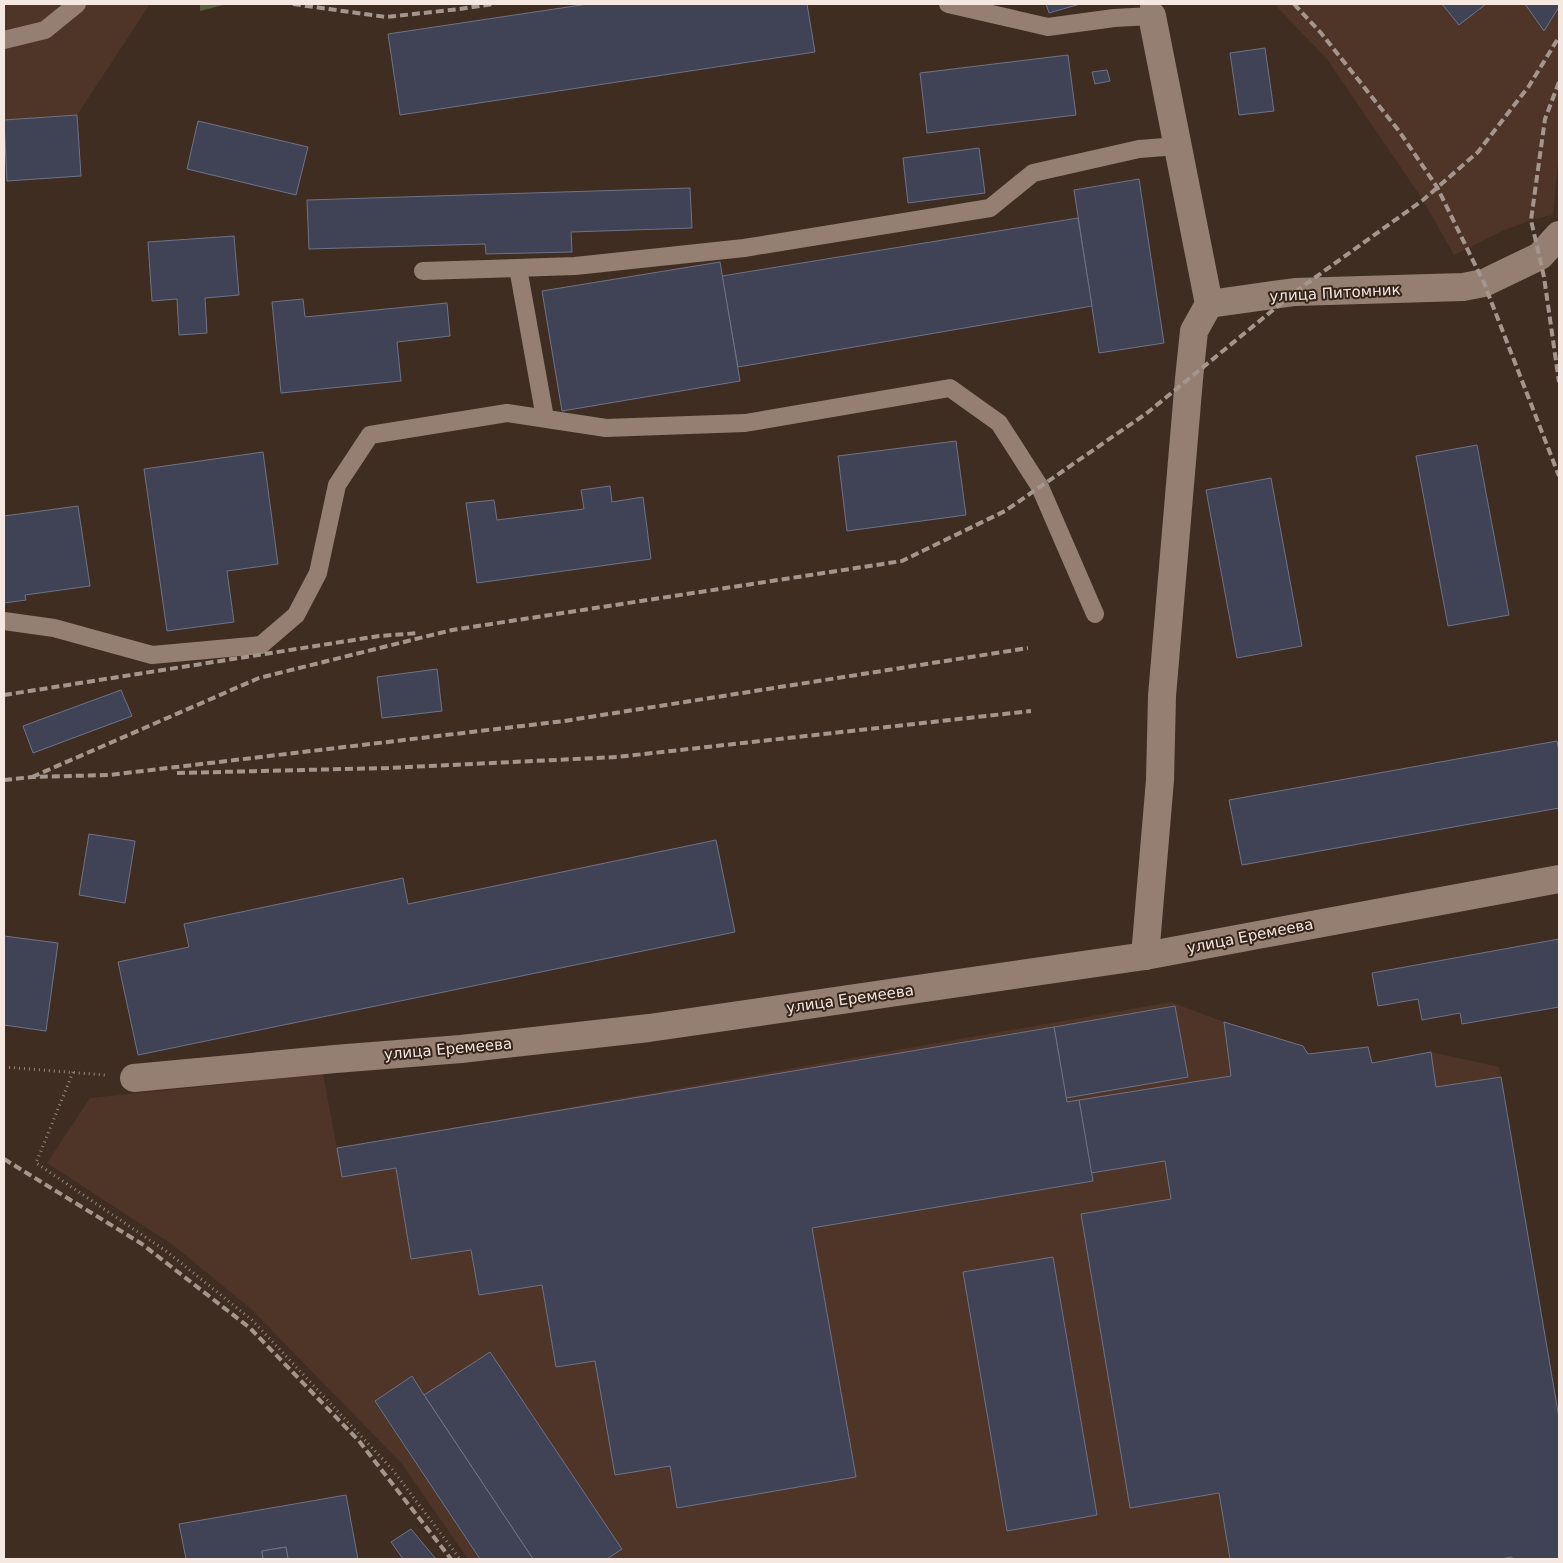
<svg xmlns="http://www.w3.org/2000/svg" width="1563" height="1563" viewBox="0 0 1563 1563" font-family="'DejaVu Sans',sans-serif">
	<style>
		.built { fill: #4e3527 }
		.green { fill: #545d3c }
		.building { fill: #404256; stroke: #6f7287 }
		.lines { fill: none; stroke-linecap: round; stroke-linejoin: round }
		.path { stroke: #988980; stroke-width: 3; stroke-dasharray: 1 4; stroke-linecap: butt }
		.lane { stroke: #957f73; stroke-width: 18 }
		.street { stroke: #957f73; stroke-width: 28 }
		.rail { stroke: #a5968d; stroke-width: 4; stroke-dasharray: 8 4; stroke-linecap: butt }
		.labels { text-anchor: middle; stroke-width: 4; stroke-linejoin: round; paint-order: stroke }
		.street-label { font-size: 15px; fill: #f5e8e1; stroke: #352319 }
	</style>
	<rect width="100%" height="100%" fill="#3f2d22"/>
	<g class="built">
		<polygon points="4,4 150,4 77,115 81,176 7,181 4,136"/>
		<polygon points="1274,4 1559,4 1559,150 1553,215 1531,220 1502,231 1454,255 1423,200 1327,59"/>
		<polygon points="1171,1002 1224,1022 1303,1046 1308,1054 1368,1047 1372,1063 1431,1052 1499,1067 1559,1418 1559,1559 468,1559 402,1464 250,1308 173,1245 47,1163 90,1098 323,1074 337,1148"/>
	</g>
	<polygon class="green" points="200,4 227,4 200,11"/>
	<g class="building">
		<polygon points="588,4 807,4 815,52 400,115 388,34"/>
		<polygon points="1046,4 1080,4 1049,13"/>
		<polygon points="1442,4 1486,4 1459,25"/>
		<polygon points="1525,4 1559,4 1559,7 1544,31"/>
		<polygon points="1265,48 1274,111 1239,115 1230,53"/>
		<polygon points="1068,55 1076,115 927,133 920,73"/>
		<polygon points="1107,70 1110,81 1095,84 1092,72"/>
		<polygon points="77,115 81,176 7,181 4,120"/>
		<polygon points="198,121 308,147 296,195 187,169"/>
		<polygon points="979,148 985,193 908,203 903,158"/>
		<polygon points="1139,179 1164,343 1099,353 1074,190"/>
		<polygon points="690,188 692,228 571,232 572,252 486,254 485,244 309,249 307,200"/>
		<polygon points="1078,218 1092,306 738,367 722,276"/>
		<polygon points="234,236 239,295 205,298 207,333 179,335 177,299 152,301 148,242"/>
		<polygon points="720,262 740,381 562,411 542,291"/>
		<polygon points="303,299 305,317 447,303 450,336 397,342 401,381 281,393 272,302"/>
		<polygon points="956,441 966,515 847,531 838,456"/>
		<polygon points="1477,445 1509,615 1448,626 1416,456"/>
		<polygon points="263,452 278,564 227,571 234,622 167,631 144,469"/>
		<polygon points="1271,478 1302,646 1237,658 1206,490"/>
		<polygon points="610,486 612,502 643,497 651,559 477,583 466,503 494,500 497,520 584,509 581,490"/>
		<polygon points="78,506 90,586 25,595 26,600 4,603 4,516"/>
		<polygon points="437,669 442,711 382,718 377,677"/>
		<polygon points="121,690 132,716 33,753 23,726"/>
		<polygon points="1557,741 1559,751 1559,808 1242,865 1229,800"/>
		<polygon points="89,834 135,841 125,903 79,895"/>
		<polygon points="716,840 735,932 138,1055 118,962 189,947 184,924 403,878 408,904"/>
		<polygon points="4,936 58,943 46,1031 4,1025"/>
		<polygon points="1559,939 1559,1007 1462,1024 1460,1013 1422,1020 1418,999 1378,1006 1372,973"/>
		<polygon points="1175,1006 1188,1077 1066,1098 1054,1027"/>
		<polygon points="1224,1022 1303,1046 1308,1054 1368,1047 1372,1063 1431,1052 1436,1087 1501,1077 1559,1418 1559,1559 1512,1559 1512,1557 1499,1559 1230,1559 1219,1493 1130,1508 1081,1214 1171,1199 1165,1161 1091,1173 1079,1100 1231,1076"/>
		<polygon points="1054,1027 1067,1102 1079,1100 1093,1181 812,1228 856,1477 677,1508 670,1466 615,1475 595,1361 556,1367 542,1285 479,1295 471,1250 411,1259 396,1168 342,1177 337,1148"/>
		<polygon points="1053,1257 1097,1515 1007,1531 963,1272"/>
		<polygon points="490,1352 622,1549 607,1559 533,1559 424,1395"/>
		<polygon points="412,1376 424,1395 533,1559 480,1559 375,1401"/>
		<polygon points="346,1495 358,1559 288,1559 286,1547 262,1551 263,1559 186,1559 179,1524"/>
		<polygon points="411,1529 436,1559 403,1559 391,1542"/>
		<polygon points="286,1547 288,1559 263,1559 262,1551"/>
	</g>
	<g class="lines">
		<g class="path">
			<polyline points="4,1067 105,1075"/>
			<polyline points="73,1072 36,1163 166,1251 252,1320 392,1469 460,1559"/>
		</g>
		<g class="lane">
			<polyline points="948,4 1048,27 1114,18 1152,16 1149,7"/>
			<polyline points="4,40 45,30 77,4"/>
			<polyline points="518,268 545,418"/>
			<polyline points="423,271 575,266 744,248 990,208 1033,173 1139,149 1178,146"/>
			<polyline points="4,621 54,628 152,655 261,645 296,615 318,573 337,485 370,435 507,413 606,428 745,423 950,388 999,423 1040,487 1095,614"/>
		</g>
		<g class="street">
			<polyline points="1152,16 1209,304 1295,292 1463,287 1484,283 1540,256 1559,235"/>
			<polyline points="1145,956 1160,780 1162,696 1189,379 1194,331 1209,304"/>
			<polyline points="134,1078 335,1059 461,1049 649,1028 1145,956 1559,879"/>
		</g>
		<g class="rail">
			<polyline points="293,4 386,17 460,9 493,4"/>
			<polyline points="1294,4 1321,33 1399,131 1437,187 1484,283 1559,476"/>
			<polyline points="1559,82 1545,119 1531,220 1544,277 1559,382"/>
			<polyline points="4,695 379,636 419,633"/>
			<polyline points="177,773 388,768 617,757 1031,711"/>
			<polyline points="32,777 259,678 452,630 902,561 1005,511 1147,413 1295,292 1423,200 1478,152 1529,86 1559,37"/>
			<polyline points="4,780 32,777 109,775 564,721 1028,648"/>
			<polyline points="4,1159 142,1244 250,1328 359,1441 451,1559"/>
		</g>
	</g>
	<g class="labels">
		<g class="street-label">
			<text transform="translate(1335 293) rotate(-3)" y="5">улица Питомник</text>
			<text transform="translate(1250 936) rotate(-11)" y="5">улица Еремеева</text>
			<text transform="translate(850 999) rotate(-8)" y="5">улица Еремеева</text>
			<text transform="translate(448 1049) rotate(-5)" y="5">улица Еремеева</text>
		</g>
	</g>
	<rect width="1563" height="1563" fill="none" stroke="#f5e8e1" stroke-width="10"/>
</svg>
